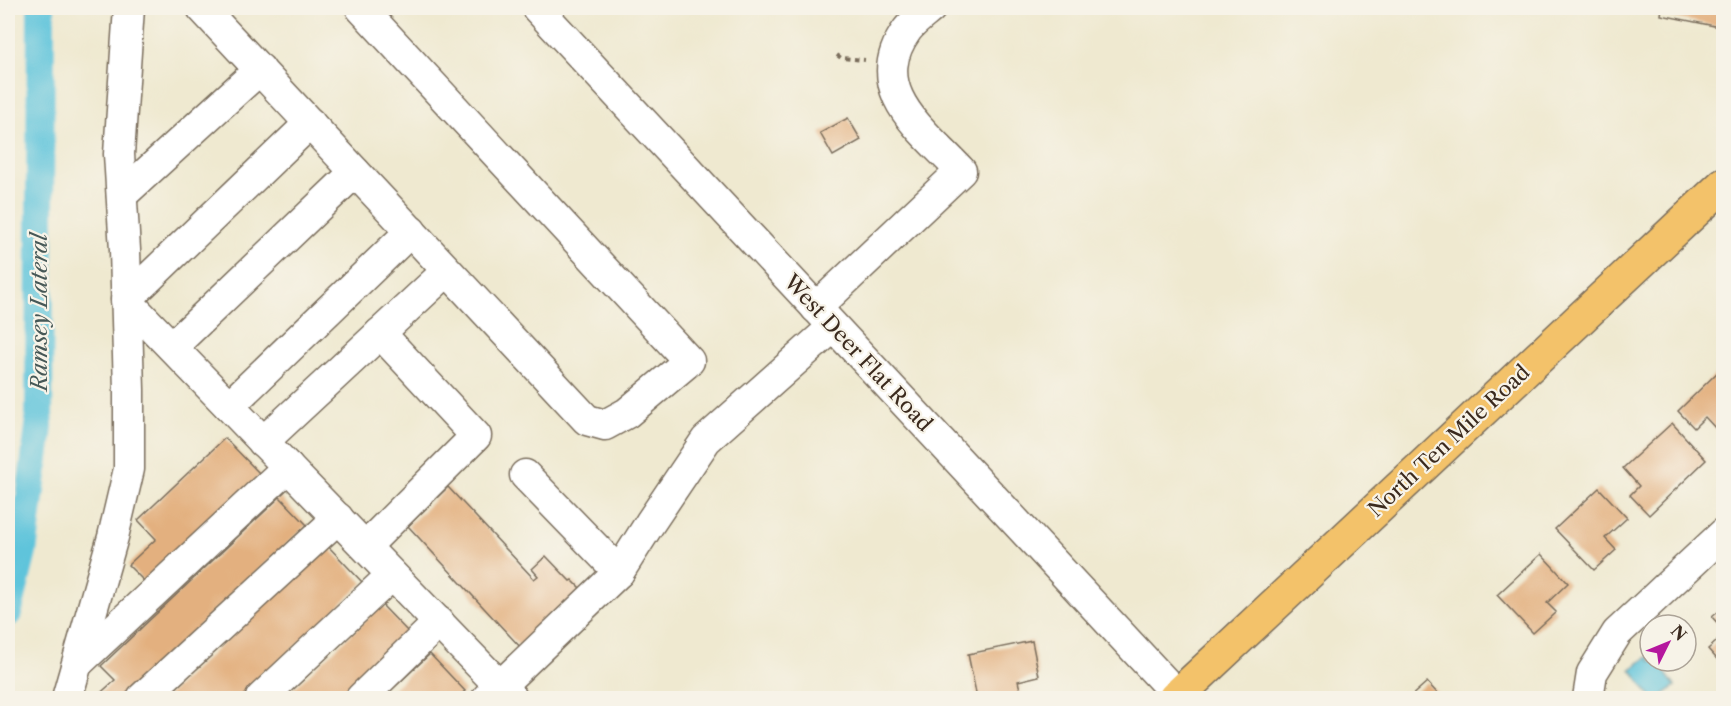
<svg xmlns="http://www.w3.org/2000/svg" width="1731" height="706" viewBox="0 0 1731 706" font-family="'Libre Caslon Text',serif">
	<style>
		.water { fill: #5ec4db; stroke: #4c777c; stroke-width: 1.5 }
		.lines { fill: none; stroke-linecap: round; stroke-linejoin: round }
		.canal { stroke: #5ec4db; stroke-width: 28 }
		.building { fill: #e3b07f }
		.minor-casing { stroke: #7a6d5c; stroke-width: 33 }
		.major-casing { stroke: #7a6d5c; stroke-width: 36 }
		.path { stroke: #7a6d5c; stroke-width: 4; stroke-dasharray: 4.5 4.5; stroke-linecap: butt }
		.minor { stroke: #fff; stroke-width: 30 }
		.major { stroke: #f3c26a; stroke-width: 33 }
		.labels { text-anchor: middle; stroke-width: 4.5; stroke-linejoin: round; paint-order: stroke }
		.street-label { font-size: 21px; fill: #3b2a1e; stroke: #f7f3e8 }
		.water-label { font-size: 22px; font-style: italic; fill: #465857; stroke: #f7f3e8 }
	</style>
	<rect width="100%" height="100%" fill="#f7f3e8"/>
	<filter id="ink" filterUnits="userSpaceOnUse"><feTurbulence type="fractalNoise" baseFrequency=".0167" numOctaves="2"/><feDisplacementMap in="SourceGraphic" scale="12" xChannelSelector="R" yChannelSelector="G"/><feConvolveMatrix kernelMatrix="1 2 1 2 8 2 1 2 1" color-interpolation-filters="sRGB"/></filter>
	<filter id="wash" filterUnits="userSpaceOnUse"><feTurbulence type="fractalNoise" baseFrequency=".008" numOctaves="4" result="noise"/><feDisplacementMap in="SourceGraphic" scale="24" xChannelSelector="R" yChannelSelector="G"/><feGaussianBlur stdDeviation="1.35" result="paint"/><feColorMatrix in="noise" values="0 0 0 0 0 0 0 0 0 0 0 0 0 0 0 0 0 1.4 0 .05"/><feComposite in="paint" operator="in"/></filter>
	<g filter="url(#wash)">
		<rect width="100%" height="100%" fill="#efe9d0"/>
		<polygon class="water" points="1650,655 1650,661 1657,661 1675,686 1659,698 1652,698 1631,669"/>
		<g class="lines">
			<polyline class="canal" points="8,613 23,552 39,427 41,8"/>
		</g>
		<g id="blocks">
			<g class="building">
				<polygon points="1662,8 1724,8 1724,28 1661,15"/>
				<polygon points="848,118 861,140 833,156 820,133"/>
				<polygon points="1722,368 1724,427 1718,431 1705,417 1694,428 1678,411"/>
				<polygon points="1672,423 1706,460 1649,515 1630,495 1639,486 1623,468"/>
				<polygon points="225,438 261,475 147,584 128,565 156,539 138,520"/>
				<polygon points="448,487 534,579 538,576 532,569 546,556 570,581 572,580 586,594 523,650 408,526"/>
				<polygon points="1599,488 1627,518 1605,538 1616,550 1594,570 1555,529"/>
				<polygon points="280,497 307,525 123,698 95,698 115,680 101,666"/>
				<polygon points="327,545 363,583 241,698 165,698"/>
				<polygon points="1541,554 1568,583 1547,603 1556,612 1533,633 1497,595"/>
				<polygon points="382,605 409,633 340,698 284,698"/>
				<polygon points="1724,607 1724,630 1712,617"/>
				<polygon points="1724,635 1724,667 1708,649"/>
				<polygon points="1032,641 1039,676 1018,681 1022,698 977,698 968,654"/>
				<polygon points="430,654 465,691 457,698 383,698"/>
				<polygon points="1427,682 1438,694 1433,698 1409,698"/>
			</g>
		</g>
	</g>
	<g filter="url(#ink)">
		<use href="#blocks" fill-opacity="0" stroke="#7a6d5c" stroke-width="1.5"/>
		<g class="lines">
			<g class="minor-casing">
				<g id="minor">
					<polyline points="202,8 587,420 605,425 627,413 689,361 361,8"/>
					<polyline points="537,8 1178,696"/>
					<polyline points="310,123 126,300 500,686 487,698"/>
					<polyline points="122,195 260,69"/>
					<path d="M 816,308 L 961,171 C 924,131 864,90 907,30 C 913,22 923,15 931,8"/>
					<polyline points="172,347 355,172"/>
					<polyline points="229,406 411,231"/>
					<polyline points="263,442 447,271"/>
					<polyline points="525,475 619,572"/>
					<polyline points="366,546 476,436 380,333"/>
					<polyline points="78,663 288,467"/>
					<polyline points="67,698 113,537 129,469 129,390 125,250 119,154 129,8"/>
					<polyline points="142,698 338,518"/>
					<polyline points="261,698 392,575"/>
					<polyline points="361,698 439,622"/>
					<polyline points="512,698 500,686 619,572 650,523 706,440 833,327"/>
					<polyline points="1588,698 1592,673 1617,633 1724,533"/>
				</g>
			</g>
			<g class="major-casing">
				<polyline id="major" points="1175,698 1724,184"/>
			</g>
			<polyline class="path" points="837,55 841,58 865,60"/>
			<use href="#minor" class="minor"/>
			<use href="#major" class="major"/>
		</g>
	</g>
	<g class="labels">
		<g class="street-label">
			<text transform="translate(858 353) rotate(47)" y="7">West Deer Flat Road</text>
			<text transform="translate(1449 441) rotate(-43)" y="7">North Ten Mile Road</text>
		</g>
		<g class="water-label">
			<text transform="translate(39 312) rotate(-90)" y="8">Ramsey Lateral</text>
		</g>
	</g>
	<rect width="1731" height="706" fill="none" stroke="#f7f3e8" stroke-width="30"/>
	<g transform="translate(1668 643) rotate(47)"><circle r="28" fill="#f7f3e8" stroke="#aca397" stroke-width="1.5"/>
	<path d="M0-4.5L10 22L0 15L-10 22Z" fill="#b5179e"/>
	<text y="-9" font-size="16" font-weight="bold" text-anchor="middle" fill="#3b2a1e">N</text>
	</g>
</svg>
